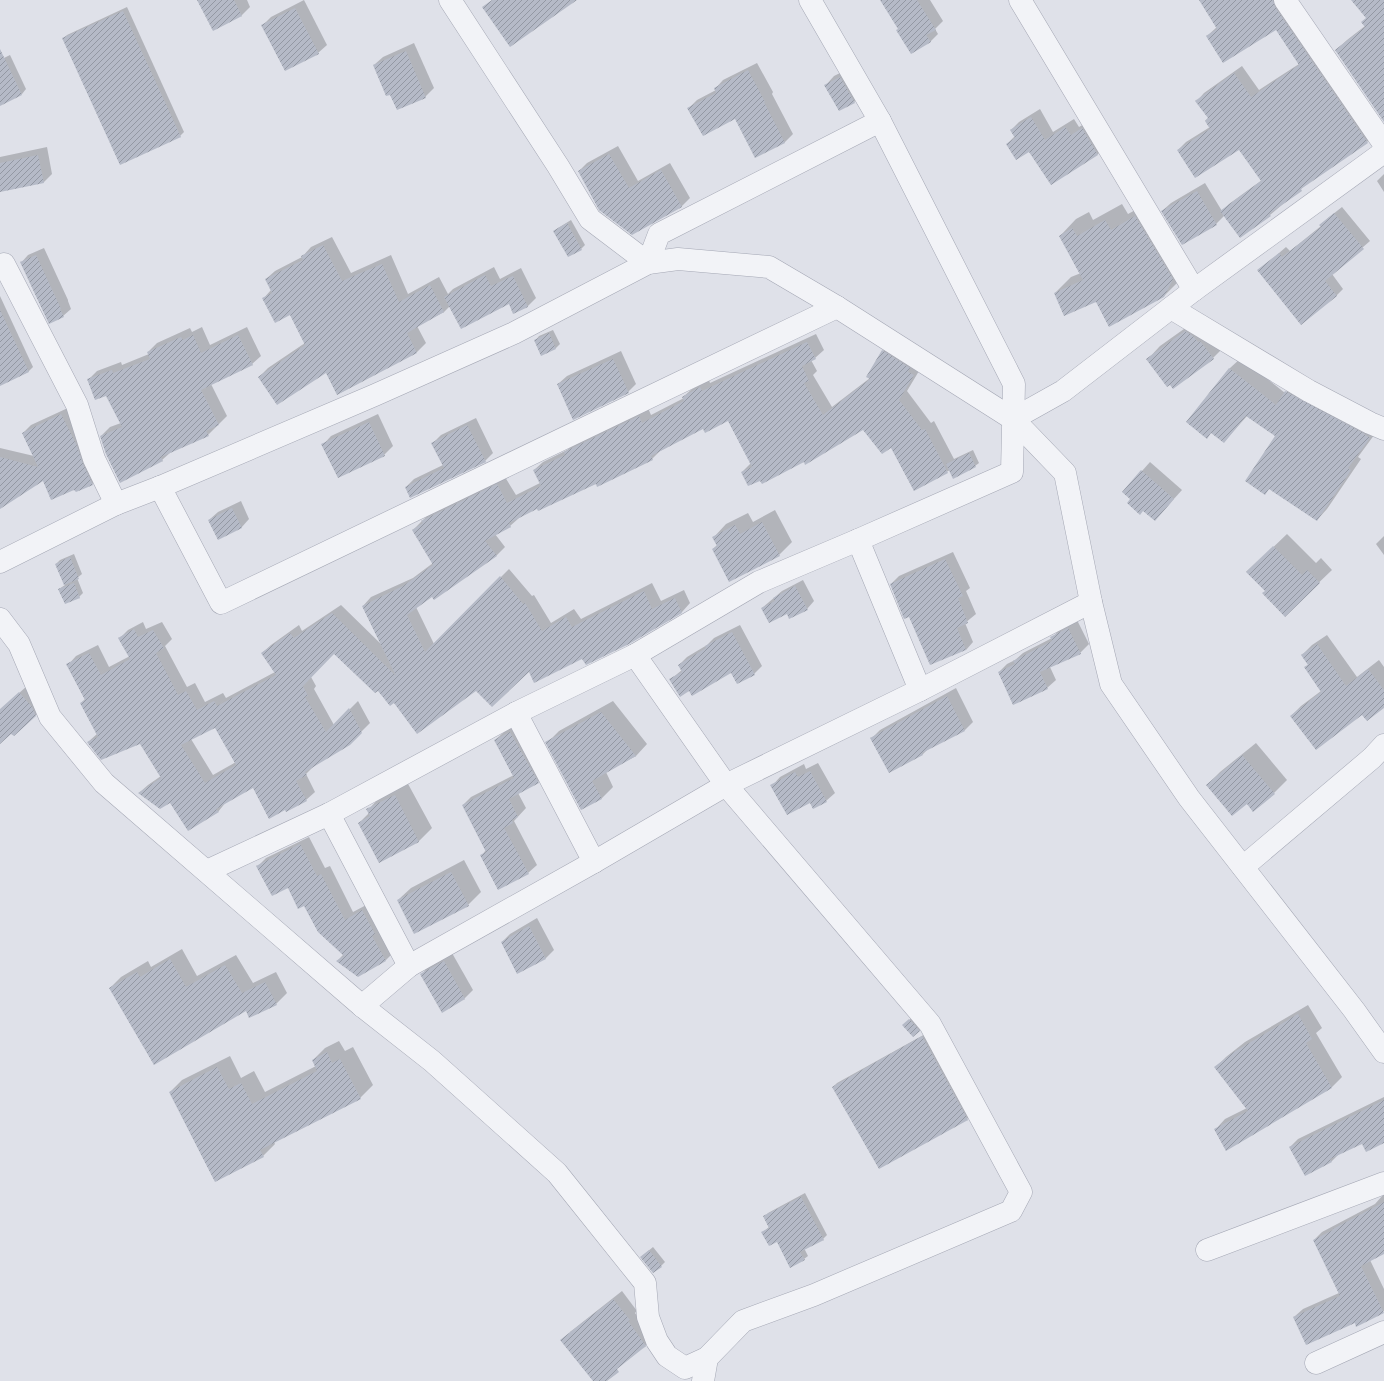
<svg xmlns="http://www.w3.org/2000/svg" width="1384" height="1381" viewBox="0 0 1384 1381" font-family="Montserrat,sans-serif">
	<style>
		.shadow { fill: #0003; fill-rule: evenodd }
		.building { fill: url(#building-hatch); fill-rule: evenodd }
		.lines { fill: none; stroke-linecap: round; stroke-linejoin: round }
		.minor-casing { stroke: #a4a7b4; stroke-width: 23 }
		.minor { stroke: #f2f3f7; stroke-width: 22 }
	</style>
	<defs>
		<pattern id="building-hatch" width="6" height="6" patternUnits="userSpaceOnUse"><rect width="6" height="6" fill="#b5bac7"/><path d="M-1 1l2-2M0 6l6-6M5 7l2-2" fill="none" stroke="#9398a3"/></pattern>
	</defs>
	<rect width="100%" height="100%" fill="#dfe1e9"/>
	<g class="shadow">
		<polygon points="198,0 247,0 250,7 242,15 213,30"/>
		<polygon points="304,0 327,45 318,53 263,25 271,17"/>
		<polygon points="882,0 930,0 943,21 935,29 938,34 930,42 899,29"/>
		<polygon points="1235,0 1283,0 1375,134 1367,142 1309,182 1270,215 1225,215 1216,224 1162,211 1171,203 1205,183 1222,211 1229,204 1262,180 1239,149 1178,150 1186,142 1210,127 1209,118 1197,101 1204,93 1242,66 1259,90 1299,64 1277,29 1207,36 1217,27"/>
		<polygon points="1353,0 1384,0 1384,120 1336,50 1347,40 1365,26 1367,18"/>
		<polygon points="127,7 184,132 180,136 63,39 67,35"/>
		<polygon points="414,43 434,88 425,97 374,65 383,57"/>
		<polygon points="10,55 26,89 22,94 0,104 0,60"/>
		<polygon points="757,63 773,92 772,94 793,134 784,143 735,118 689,108 697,100 716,90 715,89 723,80"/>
		<polygon points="848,69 863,94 854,102 839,110 826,85 834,76"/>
		<polygon points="1040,109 1053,132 1074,119 1079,127 1091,120 1106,145 1098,154 1051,184 1030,151 1007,144 1015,136 1011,130 1019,122"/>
		<polygon points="618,146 638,181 670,163 690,198 682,206 632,234 579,171 587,163"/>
		<polygon points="47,147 52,174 44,182 0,191 0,157"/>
		<polygon points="1384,174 1384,192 1377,181"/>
		<polygon points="1152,201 1181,279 1164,296 1096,301 1055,293 1071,277 1081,273 1060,236 1076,219 1089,212 1093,220 1122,204 1128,214"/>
		<polygon points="1342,207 1370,241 1332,274 1343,289 1336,296 1258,271 1286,247 1290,251 1321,226 1328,218"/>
		<polygon points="571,220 585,245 581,249 554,231 558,228"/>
		<polygon points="332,237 351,273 391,255 408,294 439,277 448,294 453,289 494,267 500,279 521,268 536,298 528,306 514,313 509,303 450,306 444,312 417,326 426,343 417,352 338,394 326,371 259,377 268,368 305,343 290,314 263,299 271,290 266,279 275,271 302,257 311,247"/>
		<polygon points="44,248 68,300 68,301 71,309 63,316 21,263 28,255"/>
		<polygon points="0,296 33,367 28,372 0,385"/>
		<polygon points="1198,319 1226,345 1213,358 1148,359 1160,346"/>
		<polygon points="202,327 210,345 247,327 261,356 252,364 211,384 227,416 208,435 171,452 162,460 101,436 110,427 121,423 106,395 88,380 97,371 121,362 122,365 149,354 148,352 157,343 190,328 192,332"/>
		<polygon points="553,330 560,344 556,348 542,354 536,340 539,336"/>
		<path d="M 816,334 L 824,350 L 815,358 L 811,360 L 817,371 L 813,375 L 832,407 L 870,378 L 883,351 L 891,342 L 922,366 L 907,391 L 931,423 L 934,421 L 954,459 L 973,450 L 979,463 L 975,466 L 950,470 L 914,490 L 891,446 L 863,429 L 804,461 L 760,479 L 742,472 L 751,463 L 729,420 L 703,427 L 660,451 L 652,459 L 538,507 L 519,518 L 510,526 L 495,534 L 505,547 L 496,556 L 432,595 L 416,607 L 434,644 L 509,569 L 532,596 L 534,595 L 551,623 L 574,609 L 581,619 L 652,583 L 661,601 L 684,590 L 690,603 L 682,612 L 629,643 L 582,658 L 529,670 L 476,689 L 394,702 L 334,653 L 311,677 L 316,686 L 314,689 L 334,725 L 358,701 L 370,723 L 349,744 L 315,765 L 306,774 L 315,792 L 306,800 L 253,787 L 226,802 L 218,812 L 171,802 L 139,793 L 148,785 L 161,776 L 141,743 L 88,742 L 97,734 L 81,703 L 85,699 L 68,665 L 76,656 L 98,645 L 109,667 L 130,656 L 120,638 L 128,630 L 143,622 L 146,629 L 162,622 L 172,639 L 165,646 L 187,687 L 195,683 L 205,702 L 223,693 L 226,698 L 275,672 L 262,653 L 271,645 L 299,625 L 302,631 L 341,605 L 382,645 L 363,606 L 371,597 L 413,578 L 433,563 L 413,530 L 431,512 L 505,477 L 516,495 L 540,483 L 534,470 L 543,462 L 567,450 L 574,444 L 648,408 L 651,415 L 684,398 L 683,397 L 692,389 L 709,380 L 710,383 ZM 215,726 L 236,762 L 213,775 L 191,739 Z"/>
		<polygon points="621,351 636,384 628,392 558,384 567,376"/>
		<polygon points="1241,358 1285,393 1297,381 1380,427 1358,457 1361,459 1327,509 1317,520 1270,488 1265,493 1277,436 1247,416 1224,442 1212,432 1187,422 1230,368"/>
		<polygon points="70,407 100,476 92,484 75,488 44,480 0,504 0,448 34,456 23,433 31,425"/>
		<polygon points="378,414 393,446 384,455 323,445 331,436"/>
		<polygon points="476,418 493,453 485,461 406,487 414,479 443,465 433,443 441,435"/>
		<polygon points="1150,462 1182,490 1163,511 1131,499 1142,471"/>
		<polygon points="241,501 249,519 241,528 209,520 218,512"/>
		<polygon points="775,510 792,542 779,555 713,549 718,544 714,537 726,524 748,513 753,522"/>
		<polygon points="1287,534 1316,563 1321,558 1332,570 1285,615 1266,591 1260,560"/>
		<polygon points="1384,536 1384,555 1376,544"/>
		<polygon points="953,552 970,588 966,591 976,614 965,623 973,642 966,650 910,616 891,584 899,576"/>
		<polygon points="74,554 82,574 77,578 83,593 79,597 59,589 65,585 56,564 60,560"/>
		<polygon points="803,580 814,601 807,609 787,613 762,608 782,591"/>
		<polygon points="1077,620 1089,644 1080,653 1050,667 1056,680 1047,688 999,672 1007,664 1015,660 1023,653 1052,638 1060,629"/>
		<polygon points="740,625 762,666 754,674 732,671 690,690 671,679 682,670 679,665 687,657 707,645 714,638"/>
		<polygon points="1327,635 1357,677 1379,660 1384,667 1384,707 1362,714 1291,716 1301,706 1321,691 1305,667 1309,664 1302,655 1312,645"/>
		<polygon points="27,686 43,708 35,716 11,732 0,736 0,710"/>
		<polygon points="956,688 973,722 965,730 929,748 923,754 889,772 872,738 880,730"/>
		<polygon points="613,701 647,744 636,756 606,772 613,787 601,799 547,743 559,731"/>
		<polygon points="519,724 546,774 538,782 518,793 526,808 514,821 537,865 528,873 481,856 486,850 463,805 471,797 514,775 495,740 504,732"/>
		<polygon points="1256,743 1287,780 1274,793 1247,802 1207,785 1220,772"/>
		<polygon points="818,763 835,793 826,801 810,801 772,786 780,777 804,764 806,769"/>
		<polygon points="407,782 432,828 419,841 380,861 359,823 369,813 368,810 380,797"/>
		<polygon points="309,837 325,868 330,866 353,912 370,903 394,952 386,960 358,976 337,961 343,955 305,904 288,887 257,867 266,858"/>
		<polygon points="464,860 481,892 468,905 398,900 411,888"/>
		<polygon points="537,918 554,950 546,958 518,973 502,942 510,934"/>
		<polygon points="182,949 197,976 236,955 253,983 276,972 287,993 276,1004 246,1010 110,988 121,977 148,961 151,967"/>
		<polygon points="452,953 473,990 465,998 442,1011 421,975 429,966"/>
		<polygon points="1308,1005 1322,1028 1316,1033 1342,1077 1332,1087 1226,1150 1215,1130 1225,1119 1247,1108 1216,1067 1226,1057 1245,1042"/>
		<polygon points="914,1016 923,1027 919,1031 908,1021"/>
		<polygon points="927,1033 971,1115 967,1119 833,1087 837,1083"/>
		<polygon points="339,1041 345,1051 353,1047 373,1085 360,1098 274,1142 275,1144 263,1156 170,1092 182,1080 230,1056 241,1078 254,1071 265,1092 316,1066 313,1060 325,1048"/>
		<polygon points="1384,1097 1384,1141 1362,1143 1340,1153 1332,1161 1305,1175 1290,1147 1298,1139"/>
		<polygon points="805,1193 827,1235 823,1239 804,1248 808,1256 804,1259 763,1232 769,1227 764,1217 768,1213"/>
		<polygon points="1383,1195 1384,1195 1384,1253 1370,1260 1384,1289 1384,1311 1355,1322 1294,1317 1303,1309 1339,1293 1314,1240 1322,1232 1375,1204"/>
		<polygon points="653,1247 665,1262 661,1266 641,1257"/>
		<polygon points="622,1291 637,1311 635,1313 653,1337 645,1346 598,1381 570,1332"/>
	</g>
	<g class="building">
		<polygon points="197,0 234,0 242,16 213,31"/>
		<polygon points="492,0 577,0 510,47 482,7"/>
		<polygon points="880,0 917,0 936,30 926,35 931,42 911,54 896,30 898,29"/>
		<polygon points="1199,0 1273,0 1275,7 1368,143 1301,189 1302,191 1269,214 1271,216 1240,238 1220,211 1261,181 1239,150 1195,178 1177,150 1210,129 1205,121 1208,118 1195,101 1234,73 1251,97 1299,65 1276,30 1223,63 1206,36 1217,29"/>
		<polygon points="1351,0 1384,0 1384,122 1335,50 1365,27 1361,22 1366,18"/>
		<polygon points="295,8 319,54 285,71 261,25"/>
		<polygon points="123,11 181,137 120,165 62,38"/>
		<polygon points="0,49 22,95 0,106"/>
		<polygon points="406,51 426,98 397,110 390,95 386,96 373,65"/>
		<polygon points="748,70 765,102 764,102 785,143 755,158 735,119 703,136 687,108 716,93 714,88"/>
		<polygon points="840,77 855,103 839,111 824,85"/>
		<polygon points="1031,117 1045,140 1065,127 1071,135 1082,128 1098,155 1051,185 1029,152 1016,160 1006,144 1015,138 1010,130"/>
		<polygon points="609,154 629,188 661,170 682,207 632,235 599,210 578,171"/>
		<polygon points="38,155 44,183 0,192 0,163"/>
		<polygon points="1197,191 1217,225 1182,245 1161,211"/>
		<polygon points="1334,213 1364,249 1325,281 1337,296 1301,325 1257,270 1279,253 1282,257 1321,227 1319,225"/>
		<polygon points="1135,216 1173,279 1164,297 1109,327 1096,302 1064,316 1054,293 1083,280 1059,236 1072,228 1077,236 1105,220 1111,230"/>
		<polygon points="567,223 582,250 568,257 553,231"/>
		<polygon points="323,245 342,281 382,264 399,302 430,285 444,312 407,333 417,353 337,395 326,373 277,405 258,377 305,345 290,315 275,323 262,298 272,293 265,279 303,260 301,256"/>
		<polygon points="36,255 61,309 60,309 64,317 49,324 20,262"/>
		<polygon points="485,275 491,286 513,276 528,307 513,314 509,304 461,329 444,297"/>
		<polygon points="0,310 29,372 0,386"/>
		<polygon points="1185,331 1193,336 1198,342 1200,341 1214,359 1173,389 1170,385 1167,387 1146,359"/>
		<polygon points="549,333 556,349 541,356 534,340"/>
		<polygon points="193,335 201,353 238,335 253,365 201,390 219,425 206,431 209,436 161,457 163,461 120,483 106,454 100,436 122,427 106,396 95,400 87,379 112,370 113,373 150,359 147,352 181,337 183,340"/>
		<path d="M 807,342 L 816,359 L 802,366 L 809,381 L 804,383 L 823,415 L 870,379 L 866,377 L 882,350 L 910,368 L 908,372 L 914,375 L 899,400 L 922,430 L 925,429 L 948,473 L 914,491 L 891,448 L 882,454 L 863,430 L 805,465 L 804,462 L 762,484 L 760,481 L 748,486 L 741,472 L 752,467 L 728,421 L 705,433 L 703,429 L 651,456 L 653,460 L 597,487 L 596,484 L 538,511 L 537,509 L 509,523 L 511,527 L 485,541 L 497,556 L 434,600 L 432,597 L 407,615 L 425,652 L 500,576 L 523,604 L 525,603 L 542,631 L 566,617 L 572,627 L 644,591 L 652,609 L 675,598 L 682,613 L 629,644 L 586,665 L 582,659 L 534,683 L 529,672 L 492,707 L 476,691 L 417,734 L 394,703 L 390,706 L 378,691 L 375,693 L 334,654 L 303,686 L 308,696 L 305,697 L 326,732 L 349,708 L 362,733 L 350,745 L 305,772 L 307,775 L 296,781 L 307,801 L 286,812 L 285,810 L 269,819 L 253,788 L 216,809 L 219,812 L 188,831 L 170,803 L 160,809 L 138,793 L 161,778 L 140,744 L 101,760 L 87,742 L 98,737 L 80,703 L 85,700 L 66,664 L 89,653 L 101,675 L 130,659 L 118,638 L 134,629 L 138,637 L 153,630 L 164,648 L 156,653 L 178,695 L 186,691 L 197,710 L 214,701 L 217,706 L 276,675 L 261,653 L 290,633 L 294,638 L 332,613 L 396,676 L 362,606 L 403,586 L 433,565 L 412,530 L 423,523 L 421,521 L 497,484 L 507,503 L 541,486 L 533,470 L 565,455 L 564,452 L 639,416 L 642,423 L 684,401 L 682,397 L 700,387 L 702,391 ZM 215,728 L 236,765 L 205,783 L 181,745 Z"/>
		<polygon points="613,359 629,393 573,420 557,384"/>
		<polygon points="1229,368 1276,405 1285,391 1363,433 1370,438 1348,468 1351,470 1317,521 1269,489 1265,495 1245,481 1275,436 1246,416 1224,443 1211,433 1207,439 1186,422"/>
		<polygon points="61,414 77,446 83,464 93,485 76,492 74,490 51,500 43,481 0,509 0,457 38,467 22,433"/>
		<polygon points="369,422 385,456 338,478 321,444"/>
		<polygon points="467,425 486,462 410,498 405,487 444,468 431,443"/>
		<polygon points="969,453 976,467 953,479 946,464"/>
		<polygon points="1141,470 1174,499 1155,521 1143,511 1140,515 1127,503 1130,499 1122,492"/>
		<polygon points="232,508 242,528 218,540 208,520"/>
		<polygon points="762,522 780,556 729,582 712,549 717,546 712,537 735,525 740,534"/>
		<polygon points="1273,546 1302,575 1307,570 1320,583 1285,617 1262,593 1265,591 1246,572"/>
		<polygon points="70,557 79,579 64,585 55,564"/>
		<polygon points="945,559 963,596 958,598 968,623 957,628 966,650 930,665 909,617 904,619 890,584"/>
		<polygon points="74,583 80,598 65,604 58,589"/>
		<polygon points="795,586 808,610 789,619 787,614 769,623 761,608 775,601 773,598"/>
		<polygon points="1068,628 1081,654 1040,672 1048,689 1013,705 998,672 1015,664 1013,661 1052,641 1050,637"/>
		<polygon points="732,632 755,675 737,684 731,673 692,696 689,691 680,697 669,679 682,672 678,665 706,648 705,646"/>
		<polygon points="1317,644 1346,686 1368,669 1384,690 1384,708 1367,721 1362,715 1316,750 1290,716 1321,692 1304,667 1308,665 1301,655"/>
		<polygon points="19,692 32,707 36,716 14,736 11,734 0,744 0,709"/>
		<polygon points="947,696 965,731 922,753 923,755 889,773 870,738"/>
		<polygon points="601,712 636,756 592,781 602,799 581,810 545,742"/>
		<polygon points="510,732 539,783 509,799 518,817 512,820 513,823 504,828 529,874 498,890 480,855 486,852 462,805 514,778 494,740"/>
		<polygon points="1242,755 1275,794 1253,812 1247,804 1232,816 1206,785"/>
		<polygon points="810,771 827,802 813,809 810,803 787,815 770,785 795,772 798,777"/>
		<polygon points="395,795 419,842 379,863 358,823 370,816 366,809"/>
		<polygon points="300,844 317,876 321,874 345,920 362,910 375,934 372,936 386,961 358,977 336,961 344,956 318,932 304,906 298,909 288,888 272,896 256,866"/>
		<polygon points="451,872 469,906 414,934 397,900"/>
		<polygon points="529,926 546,959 517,974 501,942"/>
		<polygon points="170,959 186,987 225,965 242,993 265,982 277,1005 249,1018 246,1011 154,1065 109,988 137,972 140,977"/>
		<polygon points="444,961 465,999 442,1013 420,974"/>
		<polygon points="1298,1014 1312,1039 1306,1043 1332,1088 1226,1151 1214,1129 1248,1111 1214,1067 1234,1052"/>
		<polygon points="909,1019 920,1031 913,1037 902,1025"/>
		<polygon points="922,1036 968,1120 879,1169 832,1087"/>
		<polygon points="327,1052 332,1063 340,1059 361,1099 260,1150 264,1157 215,1182 169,1092 217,1067 229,1089 241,1083 252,1104 317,1071 312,1060"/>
		<polygon points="1384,1100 1384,1143 1366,1152 1362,1144 1330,1159 1332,1162 1305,1176 1289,1147"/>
		<polygon points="801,1197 824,1240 800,1252 805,1260 790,1268 777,1242 769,1246 761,1232 769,1228 763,1216"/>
		<polygon points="1384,1202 1384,1254 1361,1266 1384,1313 1356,1327 1355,1323 1306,1345 1293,1317 1340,1296 1313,1240 1333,1230 1333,1229"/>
		<polygon points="649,1250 662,1267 653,1273 640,1257"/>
		<polygon points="613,1299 630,1320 628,1321 646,1346 617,1369 619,1372 607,1381 593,1381 560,1340"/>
	</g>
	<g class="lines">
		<g class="minor-casing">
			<g id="minor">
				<polyline points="450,0 558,166 590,219 648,263 659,234 880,121"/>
				<polyline points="1020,0 1194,290"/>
				<polyline points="1285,0 1384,144"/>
				<polyline points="4,264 77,405 94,459 116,504"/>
				<polyline points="1171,308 1309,391 1370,423 1384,429"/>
				<polyline points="1013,419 1065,473 1091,602 1111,684 1189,798 1354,1010 1384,1052"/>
				<polyline points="160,487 221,603 837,307"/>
				<polyline points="858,540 920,690"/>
				<polyline points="0,562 116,504 160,487 375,395 514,333 648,263 678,259 769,267 837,307 1013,419 1063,391 1194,290 1384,152"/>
				<polyline points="0,619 19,644 50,717 104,783 362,1006 432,1061 557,1173 645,1283 648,1317 657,1341 667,1356 685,1368 707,1358"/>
				<polyline points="635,655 726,785 930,1024 1021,1192 1011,1211 814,1295 743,1321 707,1358 703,1381"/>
				<polyline points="516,713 594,862"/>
				<polyline points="329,814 409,966"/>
				<polyline points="1243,867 1372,758 1384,745"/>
				<polyline points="207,871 329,814 516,713 635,655 759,582 858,540 1012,472 1014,384 880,121 810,0"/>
				<polyline points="362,1006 409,966 594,862 726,785 920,690 1091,602"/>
				<polyline points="1207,1250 1384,1183"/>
				<polyline points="1316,1363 1384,1332"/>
			</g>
		</g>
		<use href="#minor" class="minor"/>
	</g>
</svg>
